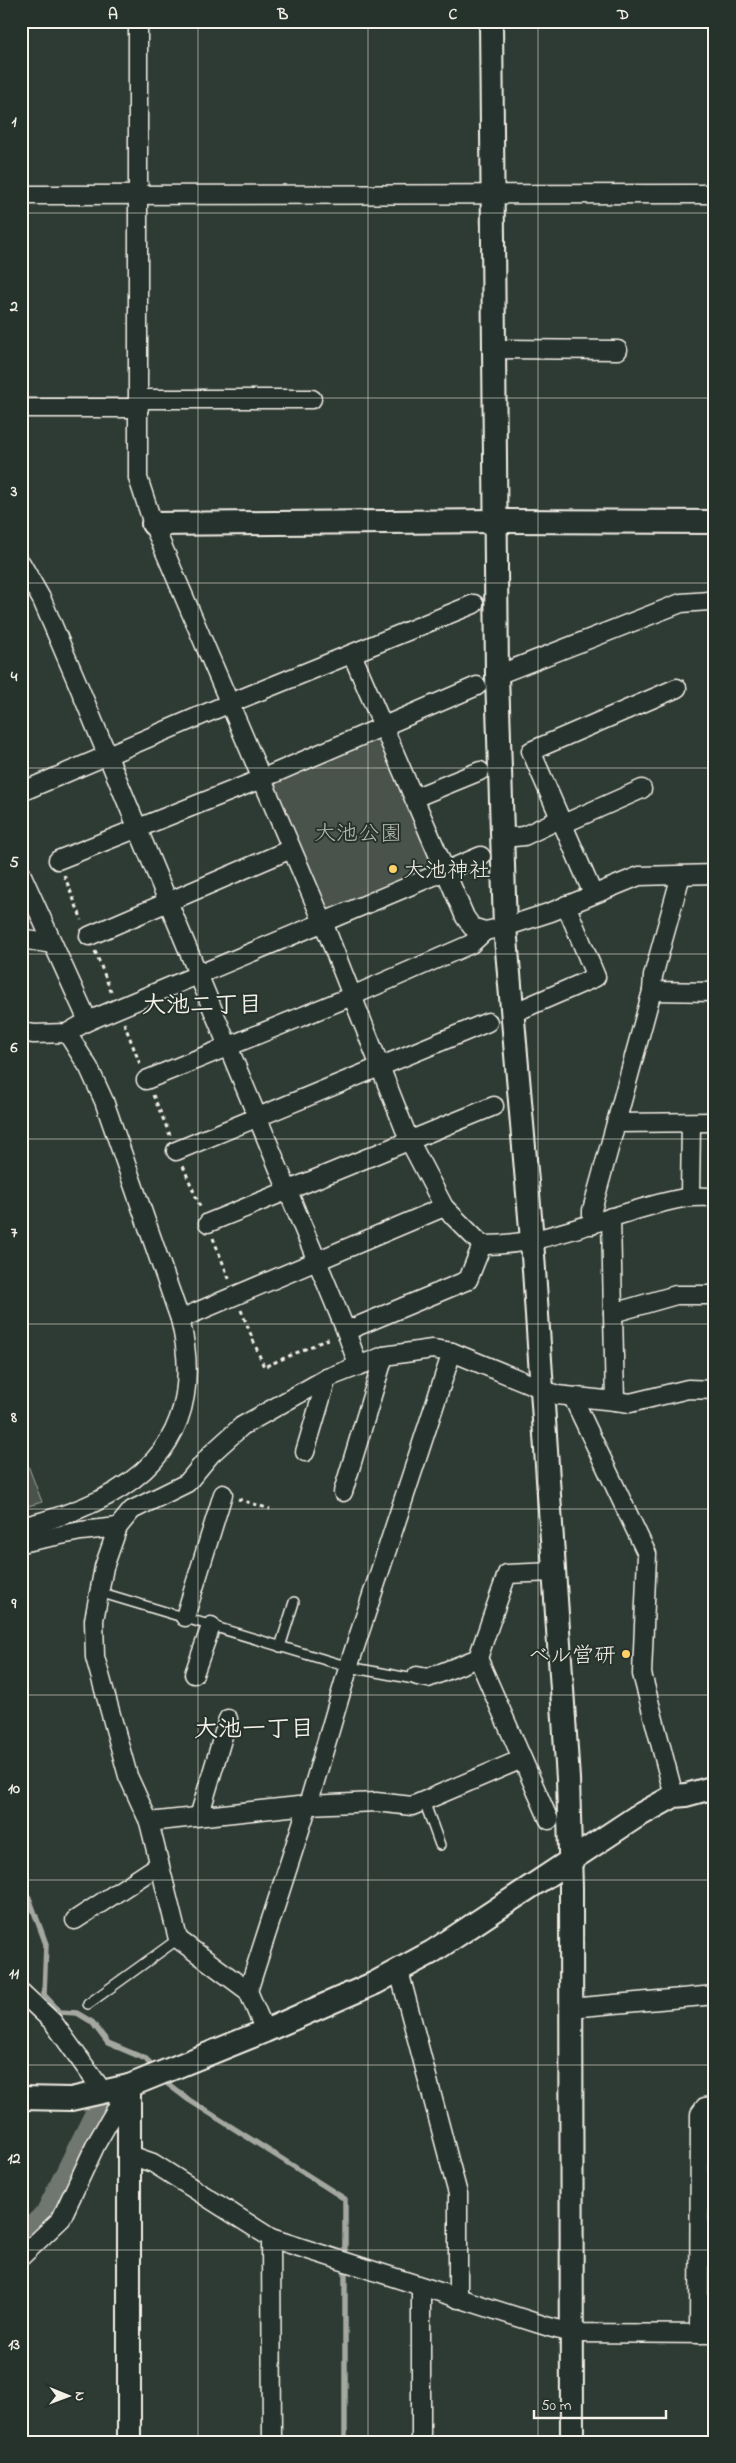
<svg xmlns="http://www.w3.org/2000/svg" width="736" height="2463" viewBox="0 0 736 2463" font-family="'Indie Flower','Klee One',sans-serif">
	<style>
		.green { fill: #48524c; stroke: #9ea29a }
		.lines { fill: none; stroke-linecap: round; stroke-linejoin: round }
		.stream { stroke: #a4a8a0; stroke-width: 5.5 }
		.river { stroke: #6f7770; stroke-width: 32 }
		.service-casing { stroke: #f4f1e8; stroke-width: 12 }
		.minor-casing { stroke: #f4f1e8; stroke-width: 21 }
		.tertiary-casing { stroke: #f4f1e8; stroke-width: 26 }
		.path { stroke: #f4f1e8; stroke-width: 3; stroke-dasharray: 4 4; stroke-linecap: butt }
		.service { stroke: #26332d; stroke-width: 9 }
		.minor { stroke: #26332d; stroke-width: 18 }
		.tertiary { stroke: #26332d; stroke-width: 22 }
		.grid { fill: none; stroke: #f4f1e8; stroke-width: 1; stroke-opacity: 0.55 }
		.poi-dot { fill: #ffd166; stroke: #26332d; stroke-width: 2 }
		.labels { text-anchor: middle; stroke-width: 4; stroke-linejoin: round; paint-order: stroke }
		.park-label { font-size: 22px; fill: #b8b9b1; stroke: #26332d }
		.poi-label { font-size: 22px; fill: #f4f1e8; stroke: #26332d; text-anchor: start }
		.neighbourhood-label { font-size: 24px; font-weight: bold; fill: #f4f1e8; stroke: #26332d }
		.neatline { fill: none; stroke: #f4f1e8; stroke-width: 2 }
		.grid-label { font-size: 16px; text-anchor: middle; font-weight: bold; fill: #f4f1e8 }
	</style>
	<rect width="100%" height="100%" fill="#2e3b34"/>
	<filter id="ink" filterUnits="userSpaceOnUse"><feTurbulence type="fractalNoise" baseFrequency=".02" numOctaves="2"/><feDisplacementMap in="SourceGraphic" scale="10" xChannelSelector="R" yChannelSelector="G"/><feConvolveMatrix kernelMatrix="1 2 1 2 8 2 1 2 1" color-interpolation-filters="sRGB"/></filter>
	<g filter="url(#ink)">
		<g class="green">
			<polygon points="382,735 438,866 327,915 273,785 277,777"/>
			<polygon points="21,1447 42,1502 21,1508"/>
		</g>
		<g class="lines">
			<g class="stream">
				<polyline points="21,1885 29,1898 46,1944 44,1995 60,2012 77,2013 92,2022 108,2043 146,2059 149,2063"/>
				<polyline points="168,2084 189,2100 345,2199 345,2253"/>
				<polyline points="345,2271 345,2442"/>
			</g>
			<polyline class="river" points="21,2244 50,2217 100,2116"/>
			<g class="service-casing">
				<g id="service">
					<polyline points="99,1592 349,1667 414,1679 417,1676"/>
					<polyline points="280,1647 294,1602"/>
					<polyline points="424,1801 440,1845"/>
					<polyline points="88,2004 178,1939"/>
				</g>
			</g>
			<g class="minor-casing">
				<g id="minor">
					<path d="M 138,21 L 138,478 L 153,524 L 323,922 L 409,1140 L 444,1207 L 482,1245 C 552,1246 616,1210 684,1198 C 694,1196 705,1197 715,1197"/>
					<polyline points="21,195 715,194"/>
					<polyline points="493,349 618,350"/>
					<polyline points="138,399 312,399"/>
					<polyline points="21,408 139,408"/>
					<polyline points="21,563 42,600 77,682 346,1331 358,1365"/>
					<polyline points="352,654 465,917 472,927 485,931 505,927 551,912 639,876 715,874"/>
					<polyline points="497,675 681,603 709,601 715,597"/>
					<polyline points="21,792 228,704 474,604"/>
					<polyline points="414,798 480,771"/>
					<polyline points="563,824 642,789"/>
					<polyline points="503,838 524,836 560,819"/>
					<polyline points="58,860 261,779 477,686"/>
					<polyline points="21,873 88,1021 67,1033 34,1034 21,1032"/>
					<polyline points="681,875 653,976 652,991 715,992"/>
					<polyline points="593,894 531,751 677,688"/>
					<polyline points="89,936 291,849"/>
					<polyline points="21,939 53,944"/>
					<polyline points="652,991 616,1123 715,1122"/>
					<polyline points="513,1013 596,977 566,905"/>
					<polyline points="88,1021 481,856"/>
					<polyline points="146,1080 352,996 471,944 485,931"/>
					<polyline points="176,1151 488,1022"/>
					<polyline points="690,1197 691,1123"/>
					<polyline points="611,1217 613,1313 676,1295 715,1295"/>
					<polyline points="208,1223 494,1106"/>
					<polyline points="592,1225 592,1210 616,1123"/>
					<polyline points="180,1319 444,1207"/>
					<polyline points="346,1331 468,1280 482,1245"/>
					<polyline points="573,1398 647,1554 642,1674 674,1796"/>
					<polyline points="615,1401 630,1403 688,1389 715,1390"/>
					<polyline points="305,1452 327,1378"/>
					<polyline points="343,1492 384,1356"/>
					<path d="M 21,1527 C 132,1501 211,1445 180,1319 L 104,1101 L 89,1068 L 67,1033"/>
					<polyline points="21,1543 81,1531 118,1527"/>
					<polyline points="185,1617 223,1494"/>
					<polyline points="478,1658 549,1820"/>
					<polyline points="194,1674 211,1626"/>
					<polyline points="417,1676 428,1678 478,1658 507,1574 553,1572"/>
					<polyline points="202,1816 201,1810 228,1719"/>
					<polyline points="149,1822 308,1805 376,1802 412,1806 522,1759"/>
					<polyline points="75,1920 159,1865"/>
					<polyline points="399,1971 458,2194 458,2299"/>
					<polyline points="248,1991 308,1805 350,1662 452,1352"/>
					<polyline points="21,1992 53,2022 104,2093"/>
					<polyline points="570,2008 715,1995"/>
					<polyline points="265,2031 248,1991 178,1939 149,1822 128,1776 95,1657 94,1620 104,1567 118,1527 132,1510 187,1483 211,1454 242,1426 327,1378 384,1356 432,1349 452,1352 557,1395 615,1401 613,1313"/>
					<polyline points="130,2155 153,2163 271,2238 549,2327 572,2333 715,2334"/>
					<polyline points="271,2238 272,2442"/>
					<polyline points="21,2257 61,2219 96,2144 129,2087"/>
					<polyline points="699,2334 700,2114 705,2107 715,2106"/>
					<polyline points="421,2442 421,2287"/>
				</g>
			</g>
			<g class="tertiary-casing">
				<g id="tertiary">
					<polyline points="491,21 497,675 505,927 532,1240 568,1779 571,1888 572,2442"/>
					<polyline points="153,524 495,521 715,522"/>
					<polyline points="21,2098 71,2099 129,2086 265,2031 375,1983 432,1952 636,1817 674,1796 686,1795 715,1787"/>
					<polyline points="129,2442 129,2086"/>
				</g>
			</g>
			<g class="path">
				<polyline points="64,875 82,920"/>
				<polyline points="95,951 112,994"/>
				<polyline points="124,1023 140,1064"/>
				<polyline points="153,1095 170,1135"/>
				<polyline points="183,1166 201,1209"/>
				<polyline points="213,1238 230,1281"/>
				<polyline points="241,1310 264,1367 330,1338"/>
				<polyline points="238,1499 270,1509"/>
				<polyline points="713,1806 715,1820"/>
			</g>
			<use href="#service" class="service"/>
			<use href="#minor" class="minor"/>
			<use href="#tertiary" class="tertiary"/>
		</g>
	</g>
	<path class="grid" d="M 198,21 L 198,2442M 368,21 L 368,2442M 538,21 L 538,2442M 21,213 L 715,213M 21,398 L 715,398M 21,583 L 715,583M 21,768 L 715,768M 21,954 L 715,954M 21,1139 L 715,1139M 21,1324 L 715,1324M 21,1509 L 715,1509M 21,1695 L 715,1695M 21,1880 L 715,1880M 21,2065 L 715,2065M 21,2250 L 715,2250"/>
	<g class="poi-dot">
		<circle cx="393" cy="869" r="5"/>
		<circle cx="626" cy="1654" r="5"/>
	</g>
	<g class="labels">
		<g class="park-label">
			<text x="358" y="840">大池公園</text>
		</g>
		<g class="poi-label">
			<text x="403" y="877">大池神社</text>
			<text x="616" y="1662" text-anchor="end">べル営研</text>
		</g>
		<g class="neighbourhood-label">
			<text x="202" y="1012">大池二丁目</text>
			<text x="254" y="1736">大池一丁目</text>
		</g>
	</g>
	<rect width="736" height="2463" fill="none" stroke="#26332d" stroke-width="55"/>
	<g transform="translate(68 2396) rotate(91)" stroke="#26332d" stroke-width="4" paint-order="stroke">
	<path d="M0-4L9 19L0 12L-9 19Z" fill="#f4f1e8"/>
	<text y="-8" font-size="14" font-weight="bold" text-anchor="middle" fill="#f4f1e8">N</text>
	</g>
	<path d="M534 2410v8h132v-8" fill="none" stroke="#f4f1e8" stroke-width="2.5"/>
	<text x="541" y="2410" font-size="15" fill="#f4f1e8" stroke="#26332d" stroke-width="4" paint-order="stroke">50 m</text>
	<rect x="28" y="28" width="680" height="2408" class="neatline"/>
	<g class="grid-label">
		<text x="113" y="19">A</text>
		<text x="283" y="19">B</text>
		<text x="453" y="19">C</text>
		<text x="623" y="19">D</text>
		<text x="14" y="126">1</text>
		<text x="14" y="311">2</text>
		<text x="14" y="496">3</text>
		<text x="14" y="681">4</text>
		<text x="14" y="867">5</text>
		<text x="14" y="1052">6</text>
		<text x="14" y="1237">7</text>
		<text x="14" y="1422">8</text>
		<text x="14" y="1608">9</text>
		<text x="14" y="1793">10</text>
		<text x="14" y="1978">11</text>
		<text x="14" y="2163">12</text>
		<text x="14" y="2349">13</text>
	</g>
</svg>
